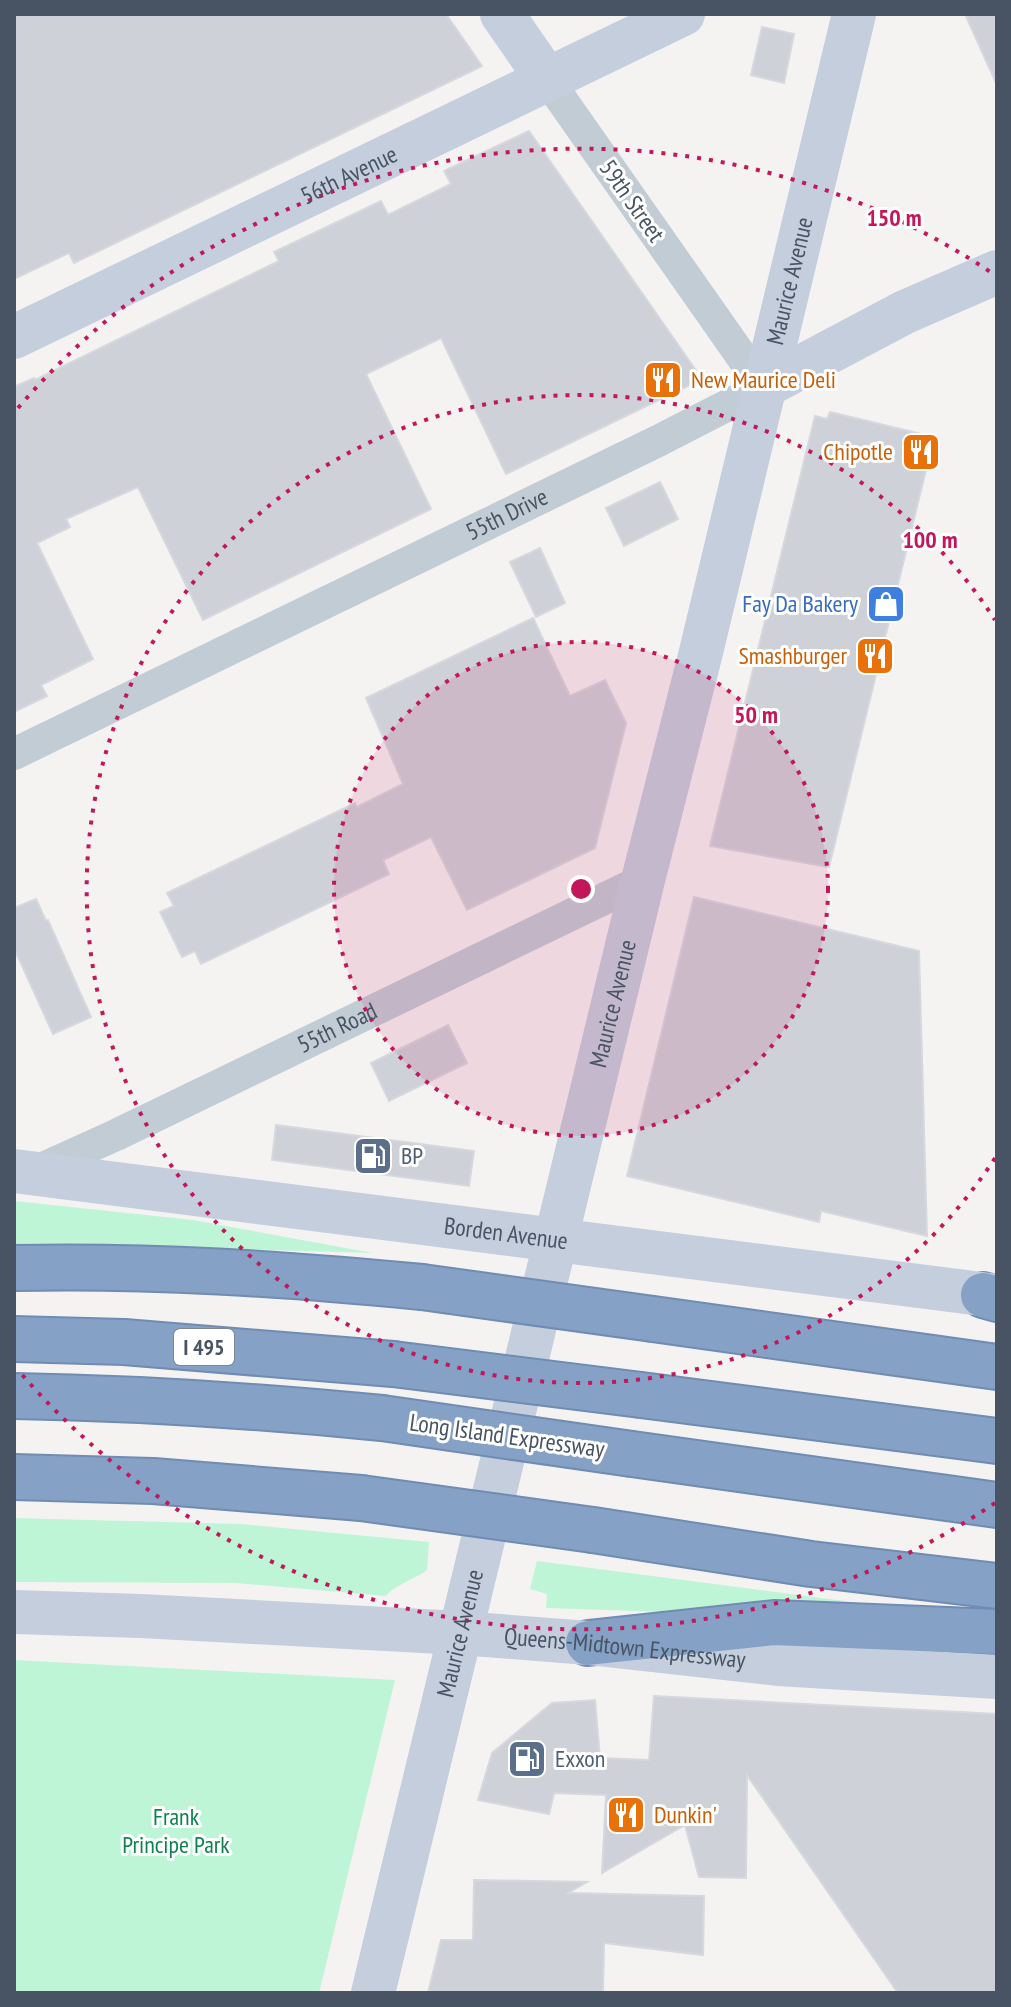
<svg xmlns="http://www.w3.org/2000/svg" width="1011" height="2007" viewBox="0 0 1011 2007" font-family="'PT Sans Narrow',sans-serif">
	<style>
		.green { fill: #bef5d6 }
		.building { fill: #ced1d8; stroke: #d6d8de; stroke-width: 2 }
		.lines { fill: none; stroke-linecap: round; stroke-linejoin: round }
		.highway-casing { stroke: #708cb2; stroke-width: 48 }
		.street { stroke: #c2ccd5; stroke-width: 32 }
		.secondary { stroke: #c4cedd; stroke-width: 44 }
		.highway { stroke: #85a1c6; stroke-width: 44 }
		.highway-bridge-casing { stroke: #708cb2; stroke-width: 48; stroke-linecap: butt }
		.highway-bridge { stroke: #85a1c6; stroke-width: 44 }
		.ring { fill: none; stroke: #c2185b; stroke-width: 4; stroke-dasharray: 4 8 }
		.labels { text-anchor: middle; stroke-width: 6; stroke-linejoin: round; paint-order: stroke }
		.shield { fill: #fff; stroke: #7f8792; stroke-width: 2 }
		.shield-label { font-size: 22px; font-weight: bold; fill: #485463 }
		.street-label { font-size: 24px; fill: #485463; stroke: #fff }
		.food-label { font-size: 24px; fill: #c56008; stroke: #fff; text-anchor: start }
		.shop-label { font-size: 24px; fill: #366cbe; stroke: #fff; text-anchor: end }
		.service-label { font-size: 24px; fill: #4e5e75; stroke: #fff; text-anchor: start }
		.park-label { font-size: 24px; fill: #0d824e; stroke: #fff }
		.centre { fill: #c2185b; stroke: #fff; stroke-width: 4 }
		.ring-label { font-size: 24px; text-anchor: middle; font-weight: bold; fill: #c2185b; stroke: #fff; stroke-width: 6; stroke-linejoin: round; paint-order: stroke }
	</style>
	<rect width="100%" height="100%" fill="#f5f2f2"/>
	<g class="green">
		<polygon points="14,1201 193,1220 373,1253 99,1245 14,1249"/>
		<path d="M 14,1518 L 241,1524 L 429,1542 L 427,1570 C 415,1579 393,1586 386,1596 L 236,1583 L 14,1582 Z"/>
		<polygon points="537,1561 883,1606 760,1615 546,1608 547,1594 530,1589"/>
		<polygon points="14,1660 395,1680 319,1993 14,1993"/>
	</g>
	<g class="building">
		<polygon points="14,14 446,14 482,66 74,263 69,253 14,279"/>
		<polygon points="965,14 997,14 997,85"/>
		<polygon points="762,27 794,34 784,83 751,75"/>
		<polygon points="529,131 702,379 506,474 441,338 366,374 431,509 203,620 138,487 66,519 70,527 37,543 93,659 41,685 47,696 14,712 14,387 34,378 35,380 279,261 274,252 381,201 388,215 451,184 444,171"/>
		<polygon points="830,412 934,437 829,867 710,846 815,416 827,419"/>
		<polygon points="660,482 678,519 624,546 606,508"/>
		<polygon points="540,548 565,603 536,617 510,562"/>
		<polygon points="533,618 570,696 605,680 626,723 595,848 467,910 431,837 383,860 389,874 201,964 195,951 182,957 160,912 174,906 167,893 355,803 357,807 403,784 366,698"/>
		<polygon points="694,897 919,951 927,1236 821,1211 819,1222 627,1176"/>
		<polygon points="36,899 46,921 48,920 91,1017 53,1034 14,948 14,908"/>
		<polygon points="448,1025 467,1063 389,1101 371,1063"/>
		<polygon points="276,1125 474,1151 469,1186 272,1160"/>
		<polygon points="654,1696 997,1714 997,1993 898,1993 747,1775 746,1878 699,1877 685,1825 602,1873 606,1795 554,1793 549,1814 478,1800 492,1753 552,1703 595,1700 600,1758 649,1760"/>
		<polygon points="474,1880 587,1882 568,1893 704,1896 703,1955 604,1943 603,1993 428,1993 441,1940 473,1940"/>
	</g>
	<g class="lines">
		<g class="highway-casing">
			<g id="highway">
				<path d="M 14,1268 C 151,1265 286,1274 422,1287"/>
				<polyline points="983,1295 997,1299"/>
				<polyline points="653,1319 997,1367"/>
				<polyline points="14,1339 124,1342 393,1364"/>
				<polyline points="641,1395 997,1441"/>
				<path d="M 14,1396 C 137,1398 259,1406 382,1418"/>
				<polyline points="632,1454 997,1505"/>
				<polyline points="14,1477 153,1481 361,1498"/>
				<polyline points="593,1530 811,1564 997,1586"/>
				<polyline points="588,1643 774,1623 997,1632"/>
			</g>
		</g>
		<g class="street">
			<path id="s1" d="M 14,754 L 658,441 L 763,387 L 547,79"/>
			<path id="s2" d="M 32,1173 L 116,1135 L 643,880"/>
		</g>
		<g class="secondary">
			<polyline points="502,14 547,79"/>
			<path id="s3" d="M 14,337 L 683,14"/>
			<polyline points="763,387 905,312 997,272"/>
			<path id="s4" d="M 14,1171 L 997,1296"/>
			<path id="s5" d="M 14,1612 L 141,1616 L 460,1633 L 588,1643 L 778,1664 L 997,1677"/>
			<path id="s6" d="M 373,1993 L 643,880 L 701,652 L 854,14"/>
		</g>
		<use href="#highway" class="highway"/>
		<g class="highway-bridge-casing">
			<g id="highway-bridge">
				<polyline points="422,1287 653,1319"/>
				<polyline points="393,1364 641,1395"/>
				<polyline points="382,1418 632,1454"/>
				<polyline points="361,1498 593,1530"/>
			</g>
		</g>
		<use href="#highway-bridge" class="highway-bridge"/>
	</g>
	<circle cx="581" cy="889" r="247" fill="#c2185b" fill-opacity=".12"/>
	<g class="ring">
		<circle cx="581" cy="889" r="247"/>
		<path d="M995 1158A494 494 0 1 1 995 620"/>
		<path d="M995 1503A741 741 0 0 1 18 1370M18 408A741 741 0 0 1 995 275"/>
	</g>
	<defs>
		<g id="restaurant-square" transform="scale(2)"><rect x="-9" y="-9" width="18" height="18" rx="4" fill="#e8710a" stroke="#fff"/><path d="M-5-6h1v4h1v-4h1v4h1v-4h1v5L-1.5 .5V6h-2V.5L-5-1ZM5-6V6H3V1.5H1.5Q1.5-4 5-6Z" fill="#fff"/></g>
		<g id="shop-square" transform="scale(2)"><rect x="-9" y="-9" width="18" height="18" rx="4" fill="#3f7fe0" stroke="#fff"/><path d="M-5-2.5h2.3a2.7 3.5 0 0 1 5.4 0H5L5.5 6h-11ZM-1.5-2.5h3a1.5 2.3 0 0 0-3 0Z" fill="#fff"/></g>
		<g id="fuel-square" transform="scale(2)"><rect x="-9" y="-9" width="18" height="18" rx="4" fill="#5c6f8a" stroke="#fff"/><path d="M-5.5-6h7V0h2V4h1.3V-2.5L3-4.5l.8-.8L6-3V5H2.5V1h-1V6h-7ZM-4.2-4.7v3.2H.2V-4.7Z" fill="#fff"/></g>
	</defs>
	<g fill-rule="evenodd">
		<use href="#restaurant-square" x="663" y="380"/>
		<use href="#restaurant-square" x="921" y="452"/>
		<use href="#shop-square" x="886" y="604"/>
		<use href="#restaurant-square" x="875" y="656"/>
		<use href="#fuel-square" x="373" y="1156"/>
		<use href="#fuel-square" x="527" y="1759"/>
		<use href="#restaurant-square" x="626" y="1815"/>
	</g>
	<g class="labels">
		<rect class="shield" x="174" y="1329" width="60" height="36" rx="6"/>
		<g class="shield-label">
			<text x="204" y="1355">I 495</text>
		</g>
		<g class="street-label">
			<text dy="8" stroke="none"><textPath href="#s3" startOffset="372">56th Avenue</textPath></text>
			<text transform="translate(632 201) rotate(55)" y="8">59th Street</text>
			<text dy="8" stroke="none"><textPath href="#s6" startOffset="1762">Maurice Avenue</textPath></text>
			<text dy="8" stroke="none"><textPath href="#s1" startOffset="548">55th Drive</textPath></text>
			<text dy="8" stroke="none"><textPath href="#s6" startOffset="1018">Maurice Avenue</textPath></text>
			<text dy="8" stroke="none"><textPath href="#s2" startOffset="338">55th Road</textPath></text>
			<text dy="8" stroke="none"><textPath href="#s4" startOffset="496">Borden Avenue</textPath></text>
			<text transform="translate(507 1436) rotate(8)" y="8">Long Island Expressway</text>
			<text dy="8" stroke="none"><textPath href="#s6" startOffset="370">Maurice Avenue</textPath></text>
			<text dy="8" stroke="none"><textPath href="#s5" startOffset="612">Queens-Midtown Expressway</textPath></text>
		</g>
		<g class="food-label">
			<text x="691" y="388">New Maurice Deli</text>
			<text x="893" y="460" text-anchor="end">Chipotle</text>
			<text x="847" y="664" text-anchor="end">Smashburger</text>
			<text x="654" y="1823">Dunkin'</text>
		</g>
		<g class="shop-label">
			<text x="858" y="612">Fay Da Bakery</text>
		</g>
		<g class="service-label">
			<text x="401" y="1164">BP</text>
			<text x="555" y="1767">Exxon</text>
		</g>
		<g class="park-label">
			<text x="176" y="1825">Frank<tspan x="176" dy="28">Principe Park</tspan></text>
		</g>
	</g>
	<circle cx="581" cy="889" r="12" class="centre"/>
	<g class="ring-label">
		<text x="894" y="226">150 m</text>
		<text x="930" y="548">100 m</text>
		<text x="756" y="723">50 m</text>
	</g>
	<rect width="1011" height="2007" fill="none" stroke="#485463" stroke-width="32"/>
</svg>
